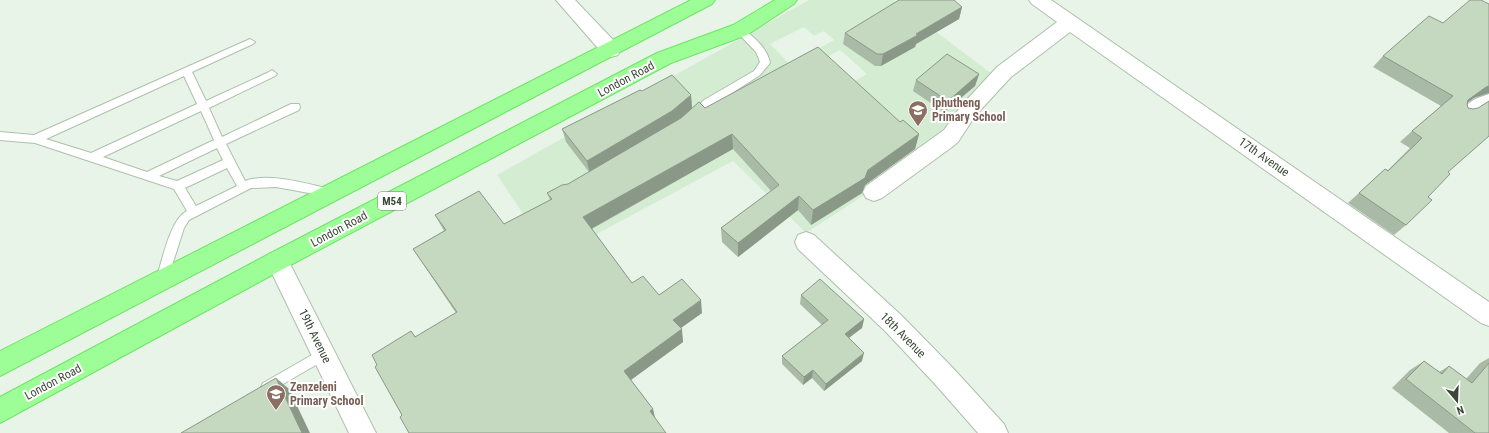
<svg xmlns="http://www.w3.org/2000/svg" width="1489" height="433" viewBox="0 0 1489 433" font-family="'Roboto Condensed',sans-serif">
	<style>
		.education { fill: #d4edd2; fill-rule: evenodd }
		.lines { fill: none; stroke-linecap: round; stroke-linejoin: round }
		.service-casing { stroke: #adc0ab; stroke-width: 2 }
		.minor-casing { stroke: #adc0ab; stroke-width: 2 }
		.primary-casing { stroke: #6fe466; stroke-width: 2 }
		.service { fill: #fff; fill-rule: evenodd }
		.minor { fill: #fff; fill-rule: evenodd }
		.primary { fill: #9dfe97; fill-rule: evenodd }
		.wall { fill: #a9bba6 }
		.shaded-wall { fill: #8a9887 }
		.building { fill: #c5d9c1; stroke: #8a9887 }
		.labels { text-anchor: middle; stroke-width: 4; stroke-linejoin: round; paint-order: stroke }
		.shield { fill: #fff; stroke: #757f73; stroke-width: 1 }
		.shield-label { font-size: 11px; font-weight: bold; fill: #3a4837 }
		.street-label { font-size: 12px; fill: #3a4837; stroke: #fff }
		.education-label { font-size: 12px; font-weight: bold; fill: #785e54; stroke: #fff; text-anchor: start }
	</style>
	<rect width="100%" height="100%" fill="#e9f4e9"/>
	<path class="education" d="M 809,0 L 894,0 L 996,77 L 923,157 L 806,233 L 733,161 L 552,258 L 497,175 ZM 804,27 L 814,36 L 824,31 L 834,40 L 790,64 L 770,44 ZM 852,39 L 913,47 L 884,65 ZM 840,50 L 867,74 L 563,245 L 694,130 ZM 899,135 L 921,155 L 811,225 Z"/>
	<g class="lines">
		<g class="service-casing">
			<g id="service">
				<path d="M 740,27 L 743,28 C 754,38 767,47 770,63 L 760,75 L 712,106 L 698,120 L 690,120 L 689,117 L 690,114 L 704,100 L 754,71 L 760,62 L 756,52 L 735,30 Z"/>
				<path d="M 250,39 L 255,42 L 253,44 L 192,72 L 206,101 L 269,72 L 272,70 L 277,74 L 275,76 L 209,108 L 222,137 L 291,104 L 299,104 L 300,107 L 299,110 L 226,144 L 245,181 C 269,172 307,184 331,189 L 335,190 L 336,193 L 335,196 L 331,197 L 276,187 L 251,188 L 189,220 L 184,228 L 166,284 L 162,285 L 158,284 L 156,280 C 162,262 170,219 187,211 L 174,189 L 35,143 L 0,140 L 0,132 L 34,135 ZM 184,76 L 197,104 L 91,153 L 46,139 ZM 201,111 L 214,140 L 147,172 L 103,157 ZM 217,148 L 223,160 L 177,181 L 159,176 ZM 227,168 L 237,186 L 196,206 L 185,188 Z"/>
				<path d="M 1489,94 L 1489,102 C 1480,106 1467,121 1457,118 L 1456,115 L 1457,112 L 1475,99 Z"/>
				<polygon points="324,348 328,350 330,354 328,358 271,391 267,393 263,391 261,387 263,383"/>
			</g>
		</g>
		<g class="minor-casing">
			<g id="minor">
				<polygon points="556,0 575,0 618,45 620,50 618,55 611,57 604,55"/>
				<polygon points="1029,0 1051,0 1489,302 1489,326 1481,323 1070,32 1011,77 975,116 958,142 952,147 882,198 874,201 866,198 863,192 866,186 944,130 961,106 997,67 1057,22 1032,4"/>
				<polygon points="806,232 814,235 901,315 952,367 1004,424 1008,433 978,433 934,383 885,331 798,249 795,242 798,235"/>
				<polygon points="277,251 285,254 376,433 349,433 266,261 269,254"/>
			</g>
		</g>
		<g class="primary-casing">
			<g id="primary">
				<polygon points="691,0 715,0 712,4 0,376 0,351"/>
				<polygon points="775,0 797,0 794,4 747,35 671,63 285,268 0,423 0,397 269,254 657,53 733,25"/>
			</g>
		</g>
		<use href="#service" class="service"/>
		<use href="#minor" class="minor"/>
		<use href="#primary" class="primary"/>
	</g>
	<g class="wall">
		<polygon points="962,7 959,19 916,44 915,47 881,66 875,66 843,44 845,33"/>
		<polygon points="1443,23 1474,98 1467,103 1448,172 1428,197 1406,225 1394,235 1348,203 1385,169 1388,170 1410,148 1400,142 1412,131 1441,106 1373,67 1383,56"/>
		<polygon points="979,74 975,86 944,112 913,91 916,80"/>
		<polygon points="642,91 691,95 692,109 705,108 900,122 919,134 915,149 865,185 862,193 811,225 798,210 738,257 722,242 721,228 771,191 733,149 592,229 632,283 659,295 702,313 681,328 683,342 631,380 653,409 655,417 402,415 377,365 411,331 416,337 456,313 413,249 444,231 435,215 504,224 550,200 547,193 568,184 589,172 566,142 562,129"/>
		<polygon points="801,295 864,319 862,328 849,338 862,361 824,391 812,378 803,385 782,364 782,356 822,325 800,304"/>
		<polygon points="1489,358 1489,433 1449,433 1392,388 1410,370 1424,361 1439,372 1449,366 1466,379 1480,363"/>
	</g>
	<g class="shaded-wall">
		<polygon points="962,7 959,19 916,44 915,47 881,66 883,54 916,34"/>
		<polygon points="979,74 975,86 944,112 948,101"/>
		<polygon points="1489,86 1489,93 1474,98 1456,111 1468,100 1486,87"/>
		<polygon points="691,95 692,109 673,125 590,174 587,161"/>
		<polygon points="732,134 733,149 587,231 583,217"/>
		<polygon points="919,134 915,149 865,185 862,193 811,225 813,210"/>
		<polygon points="799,196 798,210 738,257 738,243"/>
		<polygon points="701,300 702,313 675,332 673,320"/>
		<polygon points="864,319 862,328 843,342 845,334"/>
		<polygon points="682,329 683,342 628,382 624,371"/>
		<polygon points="864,353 862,361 824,391 826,384"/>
		<polygon points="813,370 812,378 803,385 804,377"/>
		<polygon points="276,378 289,389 310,433 302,433"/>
		<polygon points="653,409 655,420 650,411"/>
	</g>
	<g class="building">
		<polygon points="899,0 954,0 962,7 916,34 918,35 883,54 877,54 845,33"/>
		<polygon points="1470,0 1481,0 1489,4 1489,86 1486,87 1468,100 1467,104 1468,108 1473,109 1478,108 1489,101 1489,136 1448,172 1450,174 1428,197 1432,200 1406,225 1359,193 1385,169 1388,171 1422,138 1412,131 1453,96 1383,56 1429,16 1443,23"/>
		<polygon points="818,47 900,122 903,120 919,134 868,170 865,178 813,210 799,196 738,243 721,228 779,185 732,134 583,217 632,283 643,276 659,295 682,279 701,300 673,320 682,329 624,371 653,409 650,411 666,433 409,433 400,417 402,415 375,367 377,365 372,355 411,331 415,337 457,312 413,249 446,230 435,215 479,191 504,224 552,199 547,193 562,185 568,184 681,118 699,102 705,108"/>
		<polygon points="947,54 979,74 948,101 916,80"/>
		<polygon points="672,75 691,95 672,111 587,161 562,129 640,90 642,91"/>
		<polygon points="820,279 864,319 845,334 864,353 826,384 813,370 804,377 782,356 828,320 801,295"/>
		<polygon points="1424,361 1442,374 1449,366 1472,383 1489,363 1489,433 1475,433 1406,379"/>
		<polygon points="276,378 302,433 181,433"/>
	</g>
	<defs>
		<g id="school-pin" transform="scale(1)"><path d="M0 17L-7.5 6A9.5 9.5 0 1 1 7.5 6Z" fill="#8d6e63" stroke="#fff"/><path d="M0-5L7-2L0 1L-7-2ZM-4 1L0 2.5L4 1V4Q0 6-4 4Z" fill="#fff"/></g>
	</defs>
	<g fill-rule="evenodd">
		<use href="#school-pin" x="918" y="110"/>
		<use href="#school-pin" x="276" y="394"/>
	</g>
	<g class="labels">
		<rect class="shield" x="378" y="192" width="28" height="18" rx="3"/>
		<g class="shield-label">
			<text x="392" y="205">M54</text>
		</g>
		<g class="street-label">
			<text transform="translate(626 79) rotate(-28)" y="4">London Road</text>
			<text transform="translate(1264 157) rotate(35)" y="4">17th Avenue</text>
			<text transform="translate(339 229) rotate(-28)" y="4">London Road</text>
			<text transform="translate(903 335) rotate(45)" y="4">18th Avenue</text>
			<text transform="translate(315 336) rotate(64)" y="4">19th Avenue</text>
			<text transform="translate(53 382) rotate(-28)" y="4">London Road</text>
		</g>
		<g class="education-label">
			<text x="932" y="107">Iphutheng<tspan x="932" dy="14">Primary School</tspan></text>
			<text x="290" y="391">Zenzeleni<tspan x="290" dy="14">Primary School</tspan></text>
		</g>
	</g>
	<g transform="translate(1457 401) rotate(161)" stroke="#ffffff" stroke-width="3" paint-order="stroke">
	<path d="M0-3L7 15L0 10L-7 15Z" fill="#3a4837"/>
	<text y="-6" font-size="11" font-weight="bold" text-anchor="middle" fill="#3a4837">N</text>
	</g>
</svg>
